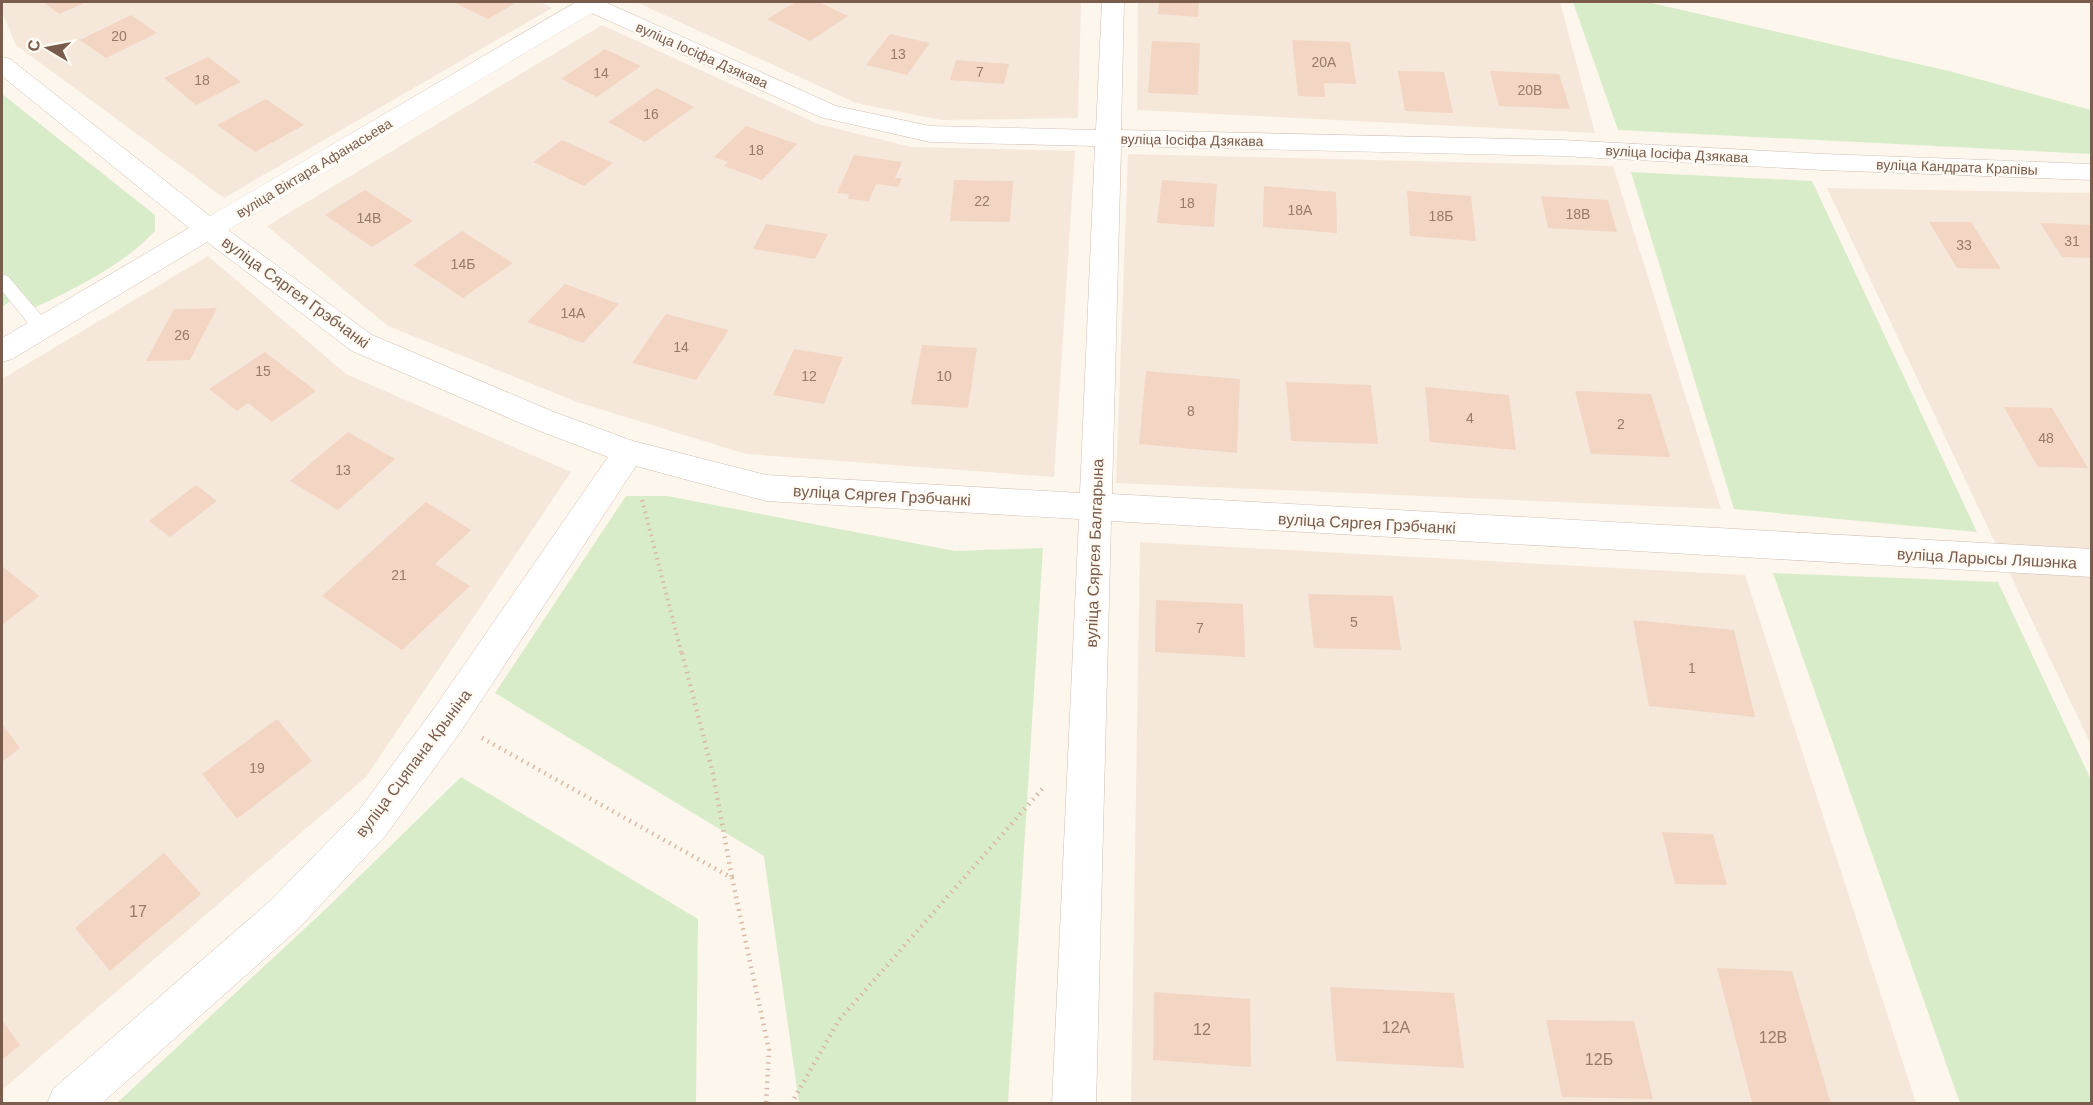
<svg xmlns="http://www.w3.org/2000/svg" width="2093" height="1105" viewBox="0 0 2093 1105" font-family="Arial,sans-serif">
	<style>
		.residential { fill: #f5e8da }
		.green { fill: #d8ecc9 }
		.building { fill: #f3d5c3 }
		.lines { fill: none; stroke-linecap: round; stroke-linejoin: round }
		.lane-casing { stroke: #d1beb0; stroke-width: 1 }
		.street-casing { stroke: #d1beb0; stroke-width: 1 }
		.path-far1 { stroke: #d9b8a5; stroke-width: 4; stroke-dasharray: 1.5 4.5; stroke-linecap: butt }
		.path { stroke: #d9b8a5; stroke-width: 4.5; stroke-dasharray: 1.5 5; stroke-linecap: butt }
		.lane { fill: #fff; fill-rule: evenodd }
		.street { fill: #fff; fill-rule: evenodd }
		.labels { text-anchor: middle; stroke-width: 5; stroke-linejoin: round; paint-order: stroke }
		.number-label { font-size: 14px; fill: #987a6a }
		.far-street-label { font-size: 14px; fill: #7a5c4d; stroke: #fffaf3 }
		.street-label { font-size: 16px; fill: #7a5c4d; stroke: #fffaf3 }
		.near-number-label { font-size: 16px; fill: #987a6a }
	</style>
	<rect width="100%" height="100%" fill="#fdf6ec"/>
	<g class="residential">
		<polygon points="2,2 541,2 552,8 224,198 16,45 2,12"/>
		<polygon points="636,2 1081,2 1078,118 941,120 856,103"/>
		<polygon points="1138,2 1560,2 1595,133 1137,110"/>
		<polygon points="602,25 818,124 911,147 1075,151 1054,477 746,454 577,402 388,326 267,226"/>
		<polygon points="1128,154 1613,166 1721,509 1116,483"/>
		<polygon points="1827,188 2091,193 2091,745"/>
		<polygon points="208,256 346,374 571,472 366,777 2,1090 2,379"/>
		<polygon points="1140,542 1745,575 1916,1103 1131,1104"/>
	</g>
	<g class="green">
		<polygon points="1573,2 1647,2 1949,71 2091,110 2091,154 1618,130"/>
		<path d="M 2,94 L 155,215 L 155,231 C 123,265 78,287 36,307 L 16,297 L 2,307 Z"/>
		<polygon points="1631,172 1812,181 1977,532 1734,509"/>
		<polygon points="626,496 667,496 955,551 1043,548 1008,1103 799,1103 764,856 495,693"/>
		<polygon points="1773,573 1998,582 2091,780 2091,1103 1960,1103"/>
		<polygon points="461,777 698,919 696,1103 117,1103 330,905"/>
	</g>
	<g class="building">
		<polygon points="43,2 87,2 59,14"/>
		<polygon points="453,2 510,2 514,4 488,19"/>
		<polygon points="796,2 819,2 848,16 810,41 767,19"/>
		<polygon points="1159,2 1199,2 1198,17 1158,14"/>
		<polygon points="131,15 157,33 106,58 80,40"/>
		<polygon points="890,34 930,43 907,75 866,65"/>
		<polygon points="1292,40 1350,42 1356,84 1324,83 1325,97 1298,96"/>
		<polygon points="1152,41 1200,43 1198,95 1148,93"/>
		<polygon points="605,49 641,66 597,97 561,79"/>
		<polygon points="208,57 241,82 196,105 164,78"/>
		<polygon points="956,60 1009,64 1004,84 950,80"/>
		<polygon points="1398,71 1444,72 1453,113 1405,111"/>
		<polygon points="1490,71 1559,74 1570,109 1499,106"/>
		<polygon points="657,88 694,107 645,142 608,122"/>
		<polygon points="266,99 304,125 255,152 217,125"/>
		<polygon points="746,126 797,144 762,180 724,166 728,162 714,157"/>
		<polygon points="562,140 613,163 584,186 533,162"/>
		<polygon points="854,155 902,162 895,178 902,178 898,187 876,184 869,201 848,199 849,194 837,193"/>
		<polygon points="954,180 1013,181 1010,222 950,221"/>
		<polygon points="1162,180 1217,184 1214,227 1157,223"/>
		<polygon points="1264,186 1336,192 1337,233 1263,227"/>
		<polygon points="365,190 413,221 372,247 325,215"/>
		<polygon points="1407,191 1471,196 1476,241 1410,236"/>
		<polygon points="1541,196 1608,200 1617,232 1548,228"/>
		<polygon points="1929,222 1971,222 2001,269 1957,268"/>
		<polygon points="2040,223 2092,225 2092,258 2062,257"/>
		<polygon points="766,224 828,234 815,259 753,249"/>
		<polygon points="462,231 513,263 463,298 413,265"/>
		<polygon points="565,284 619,304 583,343 527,322"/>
		<polygon points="217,308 190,360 146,361 174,309"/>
		<polygon points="666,314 729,330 696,380 632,363"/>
		<polygon points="922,345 977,348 968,408 911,404"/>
		<polygon points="794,349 843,357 824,404 773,395"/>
		<polygon points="265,352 316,391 272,422 248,403 237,411 209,389"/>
		<polygon points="1146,371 1240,379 1237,453 1139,444"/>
		<polygon points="1286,382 1371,385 1378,444 1291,441"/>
		<polygon points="1425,387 1509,395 1516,450 1430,442"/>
		<polygon points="1575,391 1651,394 1670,457 1591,454"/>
		<polygon points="2004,407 2052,408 2088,468 2038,467"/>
		<polygon points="348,432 395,459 338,510 290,481"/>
		<polygon points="196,485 217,501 170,537 149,521"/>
		<polygon points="426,502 471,530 435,564 470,586 402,650 322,596"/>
		<polygon points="2,566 39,596 2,625"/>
		<polygon points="1308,594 1393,596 1401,650 1314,648"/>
		<polygon points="1156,600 1243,604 1245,657 1155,652"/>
		<polygon points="1633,620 1734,630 1755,717 1649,706"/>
		<polygon points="277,719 312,761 237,819 202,774"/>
		<polygon points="2,724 20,748 2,762"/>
		<polygon points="1662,832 1713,834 1727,885 1675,884"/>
		<polygon points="164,853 201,894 110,971 75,928"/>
		<polygon points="1717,968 1792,971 1831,1104 1752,1102"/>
		<polygon points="1330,987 1454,993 1464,1068 1336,1061"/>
		<polygon points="1154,992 1250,999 1251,1067 1153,1060"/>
		<polygon points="2,1020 20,1045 2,1060"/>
		<polygon points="1546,1020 1634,1021 1653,1099 1562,1097"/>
	</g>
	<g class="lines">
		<g class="lane-casing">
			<polygon id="lane" points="2,274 8,276 47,322 50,327 47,332 35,332 2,291"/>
		</g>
		<g class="street-casing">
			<path id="street" d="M 576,2 L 605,2 L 836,106 L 930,126 L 1096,130 L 1102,2 L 1124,2 L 1121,130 L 1562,140 L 1823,154 L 2092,164 L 2092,180 L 1823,170 L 1562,156 L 1121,146 L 1112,494 L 2092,549 L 2092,577 L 1111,521 L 1096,1104 L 1052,1104 L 1079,519 L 766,501 L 636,466 L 461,731 L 386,835 L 298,929 L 101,1104 L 47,1104 L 53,1089 L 270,901 L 360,809 L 435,707 L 608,457 L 532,428 L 352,351 L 207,242 L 12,359 L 2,362 L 2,338 L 189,228 L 2,76 L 2,57 L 10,59 L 210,216 ZM 592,13 L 820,117 L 930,142 L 1095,146 L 1080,493 L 766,475 L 633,441 L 554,412 L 372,335 L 228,230 Z"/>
		</g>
		<polyline class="path-far1" points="642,500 682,655"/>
		<g class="path">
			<polyline points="682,653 713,774 732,878"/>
			<polyline points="482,738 732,878 769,1050 766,1104"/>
			<polyline points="791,1104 839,1020 1044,787"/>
		</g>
		<use href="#lane" class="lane"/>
		<use href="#street" class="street"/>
	</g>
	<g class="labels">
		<g class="number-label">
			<text x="119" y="41">20</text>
			<text x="898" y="59">13</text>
			<text x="1324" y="67">20А</text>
			<text x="980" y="77">7</text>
			<text x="601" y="78">14</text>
			<text x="202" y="85">18</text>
			<text x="1530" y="95">20В</text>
			<text x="651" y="119">16</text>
			<text x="756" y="155">18</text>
			<text x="982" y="206">22</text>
			<text x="1187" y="208">18</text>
			<text x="1300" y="215">18А</text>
			<text x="1578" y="219">18В</text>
			<text x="1441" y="221">18Б</text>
			<text x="369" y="223">14В</text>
			<text x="2072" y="246">31</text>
			<text x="1964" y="250">33</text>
			<text x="463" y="269">14Б</text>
			<text x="573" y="318">14А</text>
			<text x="182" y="340">26</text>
			<text x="681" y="352">14</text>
			<text x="263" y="376">15</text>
			<text x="809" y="381">12</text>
			<text x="944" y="381">10</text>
			<text x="1191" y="416">8</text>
			<text x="1470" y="423">4</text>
			<text x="1621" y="429">2</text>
			<text x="2046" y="443">48</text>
			<text x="343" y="475">13</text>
			<text x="399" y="580">21</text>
			<text x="1354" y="627">5</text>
			<text x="1200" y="633">7</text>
			<text x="1692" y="673">1</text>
			<text x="257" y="773">19</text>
		</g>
		<g class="far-street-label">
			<text transform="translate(702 55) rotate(24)" y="5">вуліца Іосіфа Дзякава</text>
			<text transform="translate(1192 140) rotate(1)" y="5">вуліца Іосіфа Дзякава</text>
			<text transform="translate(1677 154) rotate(3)" y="5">вуліца Іосіфа Дзякава</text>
			<text transform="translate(1957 167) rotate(2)" y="5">вуліца Кандрата Крапівы</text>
			<text transform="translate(314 168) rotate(-31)" y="5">вуліца Віктара Афанасьева</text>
		</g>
		<g class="street-label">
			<text transform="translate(296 292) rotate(36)" y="6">вуліца Сяргея Грэбчанкі</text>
			<text transform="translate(882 495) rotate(3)" y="6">вуліца Сяргея Грэбчанкі</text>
			<text transform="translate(1367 523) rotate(3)" y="6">вуліца Сяргея Грэбчанкі</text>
			<text transform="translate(1094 553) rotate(-88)" y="6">вуліца Сяргея Балгарына</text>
			<text transform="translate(1987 558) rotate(3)" y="6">вуліца Ларысы Ляшэнка</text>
			<text transform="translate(413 763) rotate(-53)" y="6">вуліца Сцяпана Крыніна</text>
		</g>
		<g class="near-number-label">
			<text x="138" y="917">17</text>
			<text x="1396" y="1033">12А</text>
			<text x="1202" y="1035">12</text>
			<text x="1773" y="1043">12В</text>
			<text x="1599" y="1065">12Б</text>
		</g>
	</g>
	<rect width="2093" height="1105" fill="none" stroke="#7a5c4d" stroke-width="6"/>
	<g transform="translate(48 48) rotate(280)" stroke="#fffaf3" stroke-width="4.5" paint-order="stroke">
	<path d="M0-4.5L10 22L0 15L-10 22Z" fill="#7a5c4d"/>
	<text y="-9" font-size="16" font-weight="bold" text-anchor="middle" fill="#7a5c4d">С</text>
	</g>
</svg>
